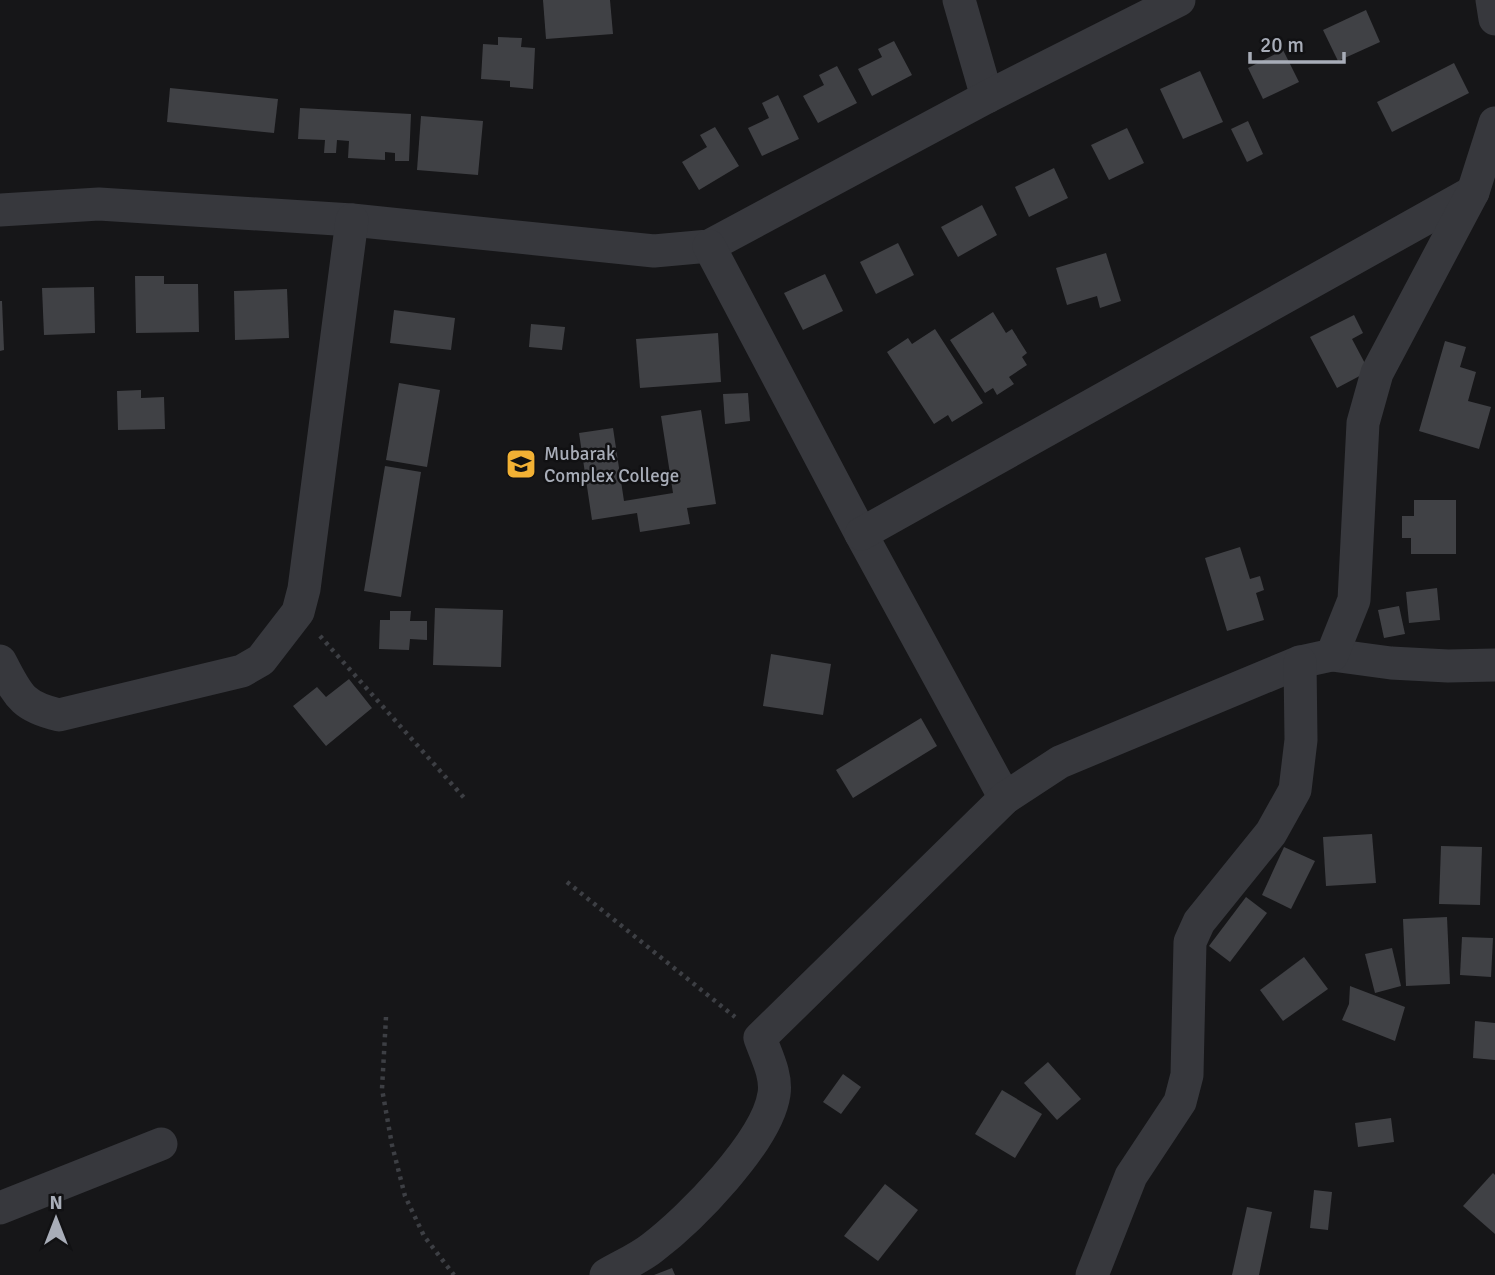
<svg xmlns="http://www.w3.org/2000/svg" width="1495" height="1275" viewBox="0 0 1495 1275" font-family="Signika,sans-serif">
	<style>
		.building { fill: #404145 }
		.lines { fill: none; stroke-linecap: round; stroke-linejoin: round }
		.path { stroke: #3d3f44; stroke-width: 4.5; stroke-dasharray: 3.5 5; stroke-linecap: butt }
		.minor { stroke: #37383d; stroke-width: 33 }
		.labels { text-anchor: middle; stroke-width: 5; stroke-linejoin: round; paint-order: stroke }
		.poi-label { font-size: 19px; fill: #a8adb8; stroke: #111113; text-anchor: start }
	</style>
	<rect width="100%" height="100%" fill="#161618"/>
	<g class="building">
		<polygon points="543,0 610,0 613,34 546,39"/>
		<polygon points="1366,10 1380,42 1338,61 1323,30"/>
		<polygon points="498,37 522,38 521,47 535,48 533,89 510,87 510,81 481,79 483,44 498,45"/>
		<polygon points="894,41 912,75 872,96 858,69 882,57 878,49"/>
		<polygon points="1283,50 1299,82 1263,99 1248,68"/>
		<polygon points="1454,63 1469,93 1392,132 1377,102"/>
		<polygon points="837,66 857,103 818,123 803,96 824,85 819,75"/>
		<polygon points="1200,71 1223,122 1183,139 1160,89"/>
		<polygon points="170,88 278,99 274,133 167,122"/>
		<polygon points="778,95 799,139 762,156 748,128 769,118 762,103"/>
		<polygon points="300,108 411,114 409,161 395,161 395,153 385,152 385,160 348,158 349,141 337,140 336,153 324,153 325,140 298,139"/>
		<polygon points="421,116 483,121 478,175 417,170"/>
		<polygon points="1248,121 1263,154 1247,162 1231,129"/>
		<polygon points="715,127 739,166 699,190 682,162 707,147 700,135"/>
		<polygon points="1127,128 1144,163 1109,180 1091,145"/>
		<polygon points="1054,168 1068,198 1029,217 1015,187"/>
		<polygon points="982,205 997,235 958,257 941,227"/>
		<polygon points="898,243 914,275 876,294 860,262"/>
		<polygon points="1106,253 1121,301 1100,308 1097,296 1067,305 1056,268"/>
		<polygon points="825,274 843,311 803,330 784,293"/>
		<polygon points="135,276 164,276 164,284 198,284 199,332 136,333"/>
		<polygon points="94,287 95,333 44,335 42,288"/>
		<polygon points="287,289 289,338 235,340 234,291"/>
		<polygon points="0,301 2,301 4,350 0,351"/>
		<polygon points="394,310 455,318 451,350 390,343"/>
		<polygon points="993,312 1006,333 1012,329 1027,353 1022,357 1027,365 1009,377 1014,384 997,395 993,388 985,393 950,340"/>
		<polygon points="1354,315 1363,333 1352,339 1369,371 1337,388 1310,337"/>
		<polygon points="531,324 565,327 562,350 529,347"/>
		<polygon points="935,329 983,403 952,422 948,415 934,424 887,352 908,338 912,344"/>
		<polygon points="718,333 721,382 640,388 636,339"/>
		<polygon points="1445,341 1466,347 1460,367 1476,372 1468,401 1491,407 1479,449 1419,431"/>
		<polygon points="399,383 440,390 427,467 386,460"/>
		<polygon points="141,390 141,398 164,397 165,429 118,430 117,391"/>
		<polygon points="748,393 750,421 725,424 723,394"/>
		<polygon points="701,410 716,504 687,508 690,524 640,532 637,513 592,520 579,433 613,428 624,501 673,493 661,416"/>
		<polygon points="385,466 421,472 401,597 364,591"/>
		<polygon points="1414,500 1456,500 1456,554 1411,554 1411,538 1402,538 1402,516 1414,516"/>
		<polygon points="1240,547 1250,579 1260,576 1264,590 1256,593 1264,620 1227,631 1205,558"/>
		<polygon points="1437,588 1440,620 1409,623 1406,592"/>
		<polygon points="1399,606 1405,634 1384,638 1378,610"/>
		<polygon points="435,608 503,610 501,667 433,665"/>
		<polygon points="390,611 411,611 410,621 427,621 427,640 410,639 409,650 379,649 380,620 390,620"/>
		<polygon points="771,654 831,664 823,715 763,706"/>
		<polygon points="349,679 372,708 326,746 293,706 317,687 326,697"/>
		<polygon points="921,718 937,746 853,798 836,770"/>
		<polygon points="1372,834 1376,883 1326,886 1323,837"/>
		<polygon points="1441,846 1482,847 1480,905 1439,904"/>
		<polygon points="1284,847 1315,861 1291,909 1262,895"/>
		<polygon points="1246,897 1267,913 1230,962 1209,946"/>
		<polygon points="1447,917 1450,984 1406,986 1403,919"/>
		<polygon points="1462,937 1493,938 1491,977 1460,975"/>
		<polygon points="1392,948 1401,986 1375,993 1365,954"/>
		<polygon points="1304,957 1328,989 1283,1021 1260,990"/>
		<polygon points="1350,986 1405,1007 1395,1041 1342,1020 1349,1004"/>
		<polygon points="1475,1021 1495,1023 1495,1060 1473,1058"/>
		<polygon points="1048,1062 1081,1099 1057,1120 1024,1083"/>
		<polygon points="843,1074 861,1087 841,1114 823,1102"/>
		<polygon points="1002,1090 1042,1114 1015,1158 975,1134"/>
		<polygon points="1391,1118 1394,1142 1358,1147 1355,1123"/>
		<polygon points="1493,1173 1495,1175 1495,1234 1463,1206"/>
		<polygon points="885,1184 918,1210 878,1261 844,1236"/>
		<polygon points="1314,1190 1332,1192 1328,1230 1310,1228"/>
		<polygon points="1247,1207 1272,1212 1259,1275 1232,1275"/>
		<polygon points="672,1268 675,1275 654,1275"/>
	</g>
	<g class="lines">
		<g class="path">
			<polyline points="320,636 466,800"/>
			<polyline points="567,882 735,1017"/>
			<polyline points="386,1017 382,1089 392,1145 405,1196 424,1236 454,1275"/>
		</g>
		<g class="minor">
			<polyline points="959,0 987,97"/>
			<polyline points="1492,0 1495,19"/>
			<polyline points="0,210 99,204 352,220 654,251 709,246 987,97 1179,0"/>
			<polyline points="709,246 861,534 1005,798"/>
			<polyline points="861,534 1473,192"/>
			<polyline points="1332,655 1391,663 1448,666 1495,665"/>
			<path d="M 0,661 C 18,694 20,706 59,715 L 242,671 L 261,660 L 298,612 L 304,589 L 352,220"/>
			<polyline points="0,1208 161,1144"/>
			<path d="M 606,1275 C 621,1266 638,1259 652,1248 C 690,1219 767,1142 774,1094 C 777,1075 766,1055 760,1038 L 1005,798 L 1060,762 L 1300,662 L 1332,655 L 1354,600 L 1363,423 L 1377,373 L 1473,192 L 1495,123"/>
			<polyline points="1092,1275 1131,1176 1180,1102 1187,1075 1190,942 1199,922 1271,833 1295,790 1301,740 1300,662"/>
		</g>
	</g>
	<defs>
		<g id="university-square" transform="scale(1.575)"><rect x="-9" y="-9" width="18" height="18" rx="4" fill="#f2b134" stroke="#111113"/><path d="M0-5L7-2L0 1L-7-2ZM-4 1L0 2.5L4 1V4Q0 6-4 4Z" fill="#111"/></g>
	</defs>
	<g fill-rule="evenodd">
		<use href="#university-square" x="521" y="464"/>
	</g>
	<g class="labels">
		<g class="poi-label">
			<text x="544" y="460">Mubarak<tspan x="544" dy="22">Complex College</tspan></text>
		</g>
	</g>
	<g transform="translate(56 1219)" stroke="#111113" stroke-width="5" paint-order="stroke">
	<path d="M0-5L12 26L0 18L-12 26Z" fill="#a8adb8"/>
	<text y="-10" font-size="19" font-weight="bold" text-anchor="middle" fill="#a8adb8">N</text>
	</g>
	<path d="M1250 52v10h94v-10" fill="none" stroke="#a8adb8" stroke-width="3.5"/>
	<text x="1260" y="52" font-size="21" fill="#a8adb8" stroke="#111113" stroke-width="5" paint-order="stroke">20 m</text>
</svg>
